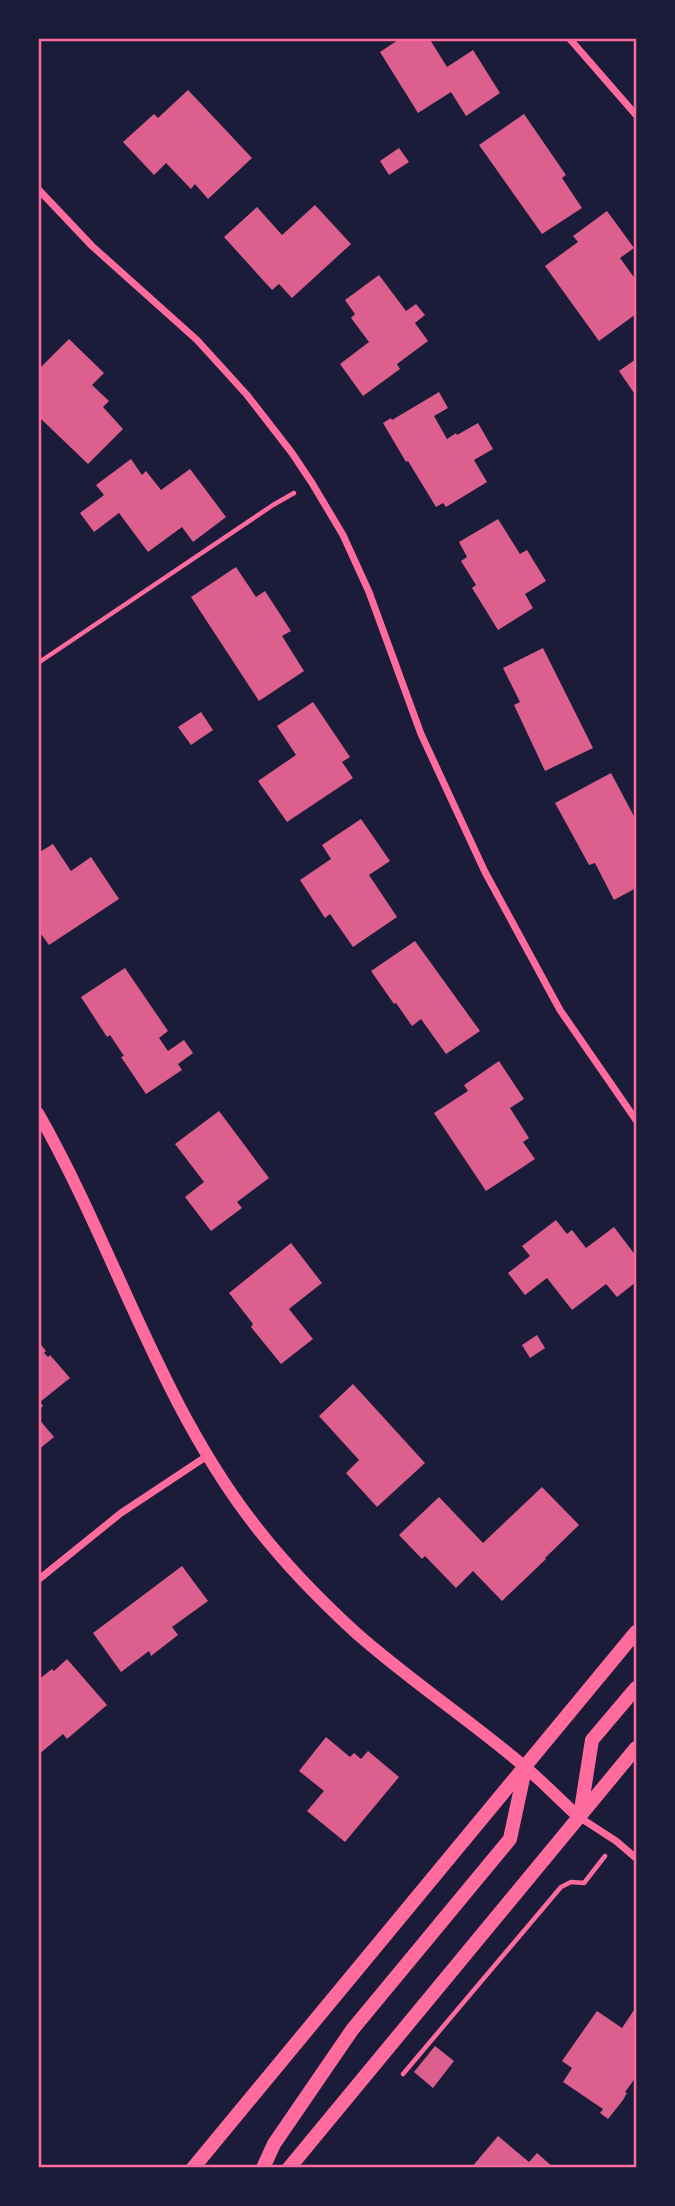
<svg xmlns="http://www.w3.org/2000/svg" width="675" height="2206" viewBox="0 0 675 2206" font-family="'Roboto Condensed',sans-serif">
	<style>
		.building { fill: #dd5f8e }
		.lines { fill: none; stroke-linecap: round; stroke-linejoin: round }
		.path { stroke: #ff6b9d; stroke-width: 4.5 }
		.minor { stroke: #ff6b9d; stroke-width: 7 }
		.tertiary { stroke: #ff6b9d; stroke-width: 12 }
		.secondary { stroke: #ff6b9d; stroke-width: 14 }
		.neatline { fill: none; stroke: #ff6b9d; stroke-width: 2.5 }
	</style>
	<rect width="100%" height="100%" fill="#1b1b3a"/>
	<g class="building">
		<polygon points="401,38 429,38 447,67 473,50 500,93 466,116 451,92 418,113 380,52"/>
		<polygon points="188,90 252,158 208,199 195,184 191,189 166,163 154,175 123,142 154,114 158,118"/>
		<polygon points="524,114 566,175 562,178 582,208 542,234 479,145"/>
		<polygon points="399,148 409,162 389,175 380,161"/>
		<polygon points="315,205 351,244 292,298 279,284 272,290 224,237 257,207 282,235"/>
		<polygon points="607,211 634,248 620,258 636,280 636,314 599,341 545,266 578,242 573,236"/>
		<polygon points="379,275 406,311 416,304 425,315 415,323 428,341 397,364 400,369 363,396 340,364 369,342 351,318 355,314 345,300"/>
		<polygon points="69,339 104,373 92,385 109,401 103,407 123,429 88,464 38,416 38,370"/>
		<polygon points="636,359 636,396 619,371"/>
		<polygon points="439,392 448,408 434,416 447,439 456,433 457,435 478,423 493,449 474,460 487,482 446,507 443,503 436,507 408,461 406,462 383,423 391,418 392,420"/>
		<polygon points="131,459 142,475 146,471 161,490 190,469 226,517 193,542 182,527 148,552 119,513 94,532 80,513 104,495 96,485"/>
		<polygon points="498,519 520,554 527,550 546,581 525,594 533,608 498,630 472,588 476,585 461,561 467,557 459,542"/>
		<polygon points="236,567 256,597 265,591 291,631 282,636 304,671 259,701 191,597"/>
		<polygon points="543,648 593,748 545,771 514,705 520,702 503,668"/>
		<polygon points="313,702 350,757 342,762 353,778 287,822 258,781 296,755 277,726"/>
		<polygon points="201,712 213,730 191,745 178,727"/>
		<polygon points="611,773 636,820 636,888 614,900 595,863 589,865 555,803"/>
		<polygon points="361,819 390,861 369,875 397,917 353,947 330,914 325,918 300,880 331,859 322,845"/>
		<polygon points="53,844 71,871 91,857 119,899 49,945 38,930 38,853"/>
		<polygon points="415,941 480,1031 446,1054 421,1019 412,1026 396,1003 394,1004 371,971"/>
		<polygon points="125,968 168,1031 159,1038 168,1051 184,1040 193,1053 178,1064 182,1070 146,1094 121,1057 124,1056 110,1035 107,1037 81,997"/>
		<polygon points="499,1061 524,1099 510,1108 529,1138 523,1142 535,1159 486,1191 434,1113 468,1091 464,1085"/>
		<polygon points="219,1111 269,1178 237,1202 242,1208 211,1231 185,1197 204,1182 175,1144"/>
		<polygon points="556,1220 567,1234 572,1230 586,1248 614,1227 636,1256 636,1282 617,1297 606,1284 572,1310 547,1278 525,1295 508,1273 530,1256 522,1246"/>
		<polygon points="291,1243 322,1283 289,1309 313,1339 281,1364 251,1327 253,1324 229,1293"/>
		<polygon points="537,1335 545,1348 530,1358 522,1345"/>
		<polygon points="38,1341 46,1351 44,1353 48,1357 50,1355 70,1378 40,1402 43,1406 38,1410"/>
		<polygon points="353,1384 425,1463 377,1507 346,1473 359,1460 319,1416"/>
		<polygon points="38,1418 54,1437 38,1450"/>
		<polygon points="542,1487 579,1525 545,1558 546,1559 502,1601 473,1571 456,1588 425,1556 422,1559 399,1535 439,1497 483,1543"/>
		<polygon points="182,1566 208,1601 172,1627 178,1635 151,1656 149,1651 121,1672 93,1633"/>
		<polygon points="67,1659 107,1705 67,1739 63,1734 38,1755 38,1680 52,1669 54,1671"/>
		<polygon points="326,1737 350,1757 354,1753 361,1759 368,1751 399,1777 345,1842 307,1811 324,1791 299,1771"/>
		<polygon points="636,2007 636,2077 625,2092 627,2093 623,2100 608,2119 600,2113 603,2109 563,2082 572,2068 562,2061 597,2011 622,2028"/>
		<polygon points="435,2046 454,2061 433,2088 414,2072"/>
		<polygon points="498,2136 529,2162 537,2153 554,2168 471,2168"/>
	</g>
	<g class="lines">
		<g class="path">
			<polyline points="38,663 273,505 294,493"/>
			<polyline points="403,2074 561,1887 571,1882 584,1883 605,1856"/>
		</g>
		<g class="minor">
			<polyline points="569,38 636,115"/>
			<polyline points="38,189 92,246 197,340 247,395 292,453 312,483 343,535 369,592 421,734 485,872 560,1010 636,1120"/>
			<polyline points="38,1580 121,1513 207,1456"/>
			<polyline points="579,1817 616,1841 636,1858"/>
		</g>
		<path class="tertiary" d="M 38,1113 C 115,1248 158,1400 254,1524 C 284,1563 319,1599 355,1632 C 409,1680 470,1720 525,1767 C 544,1783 561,1801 579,1817"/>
		<g class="secondary">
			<polyline points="580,1816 592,1740 636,1688"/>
			<polyline points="193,2168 636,1632"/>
			<polyline points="263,2168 274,2144 352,2030 510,1839 525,1769"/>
			<polyline points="289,2168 636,1748"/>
		</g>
	</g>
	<rect width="675" height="2206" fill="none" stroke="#1b1b3a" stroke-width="80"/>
	<rect x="40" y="40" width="595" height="2126" class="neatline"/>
</svg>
